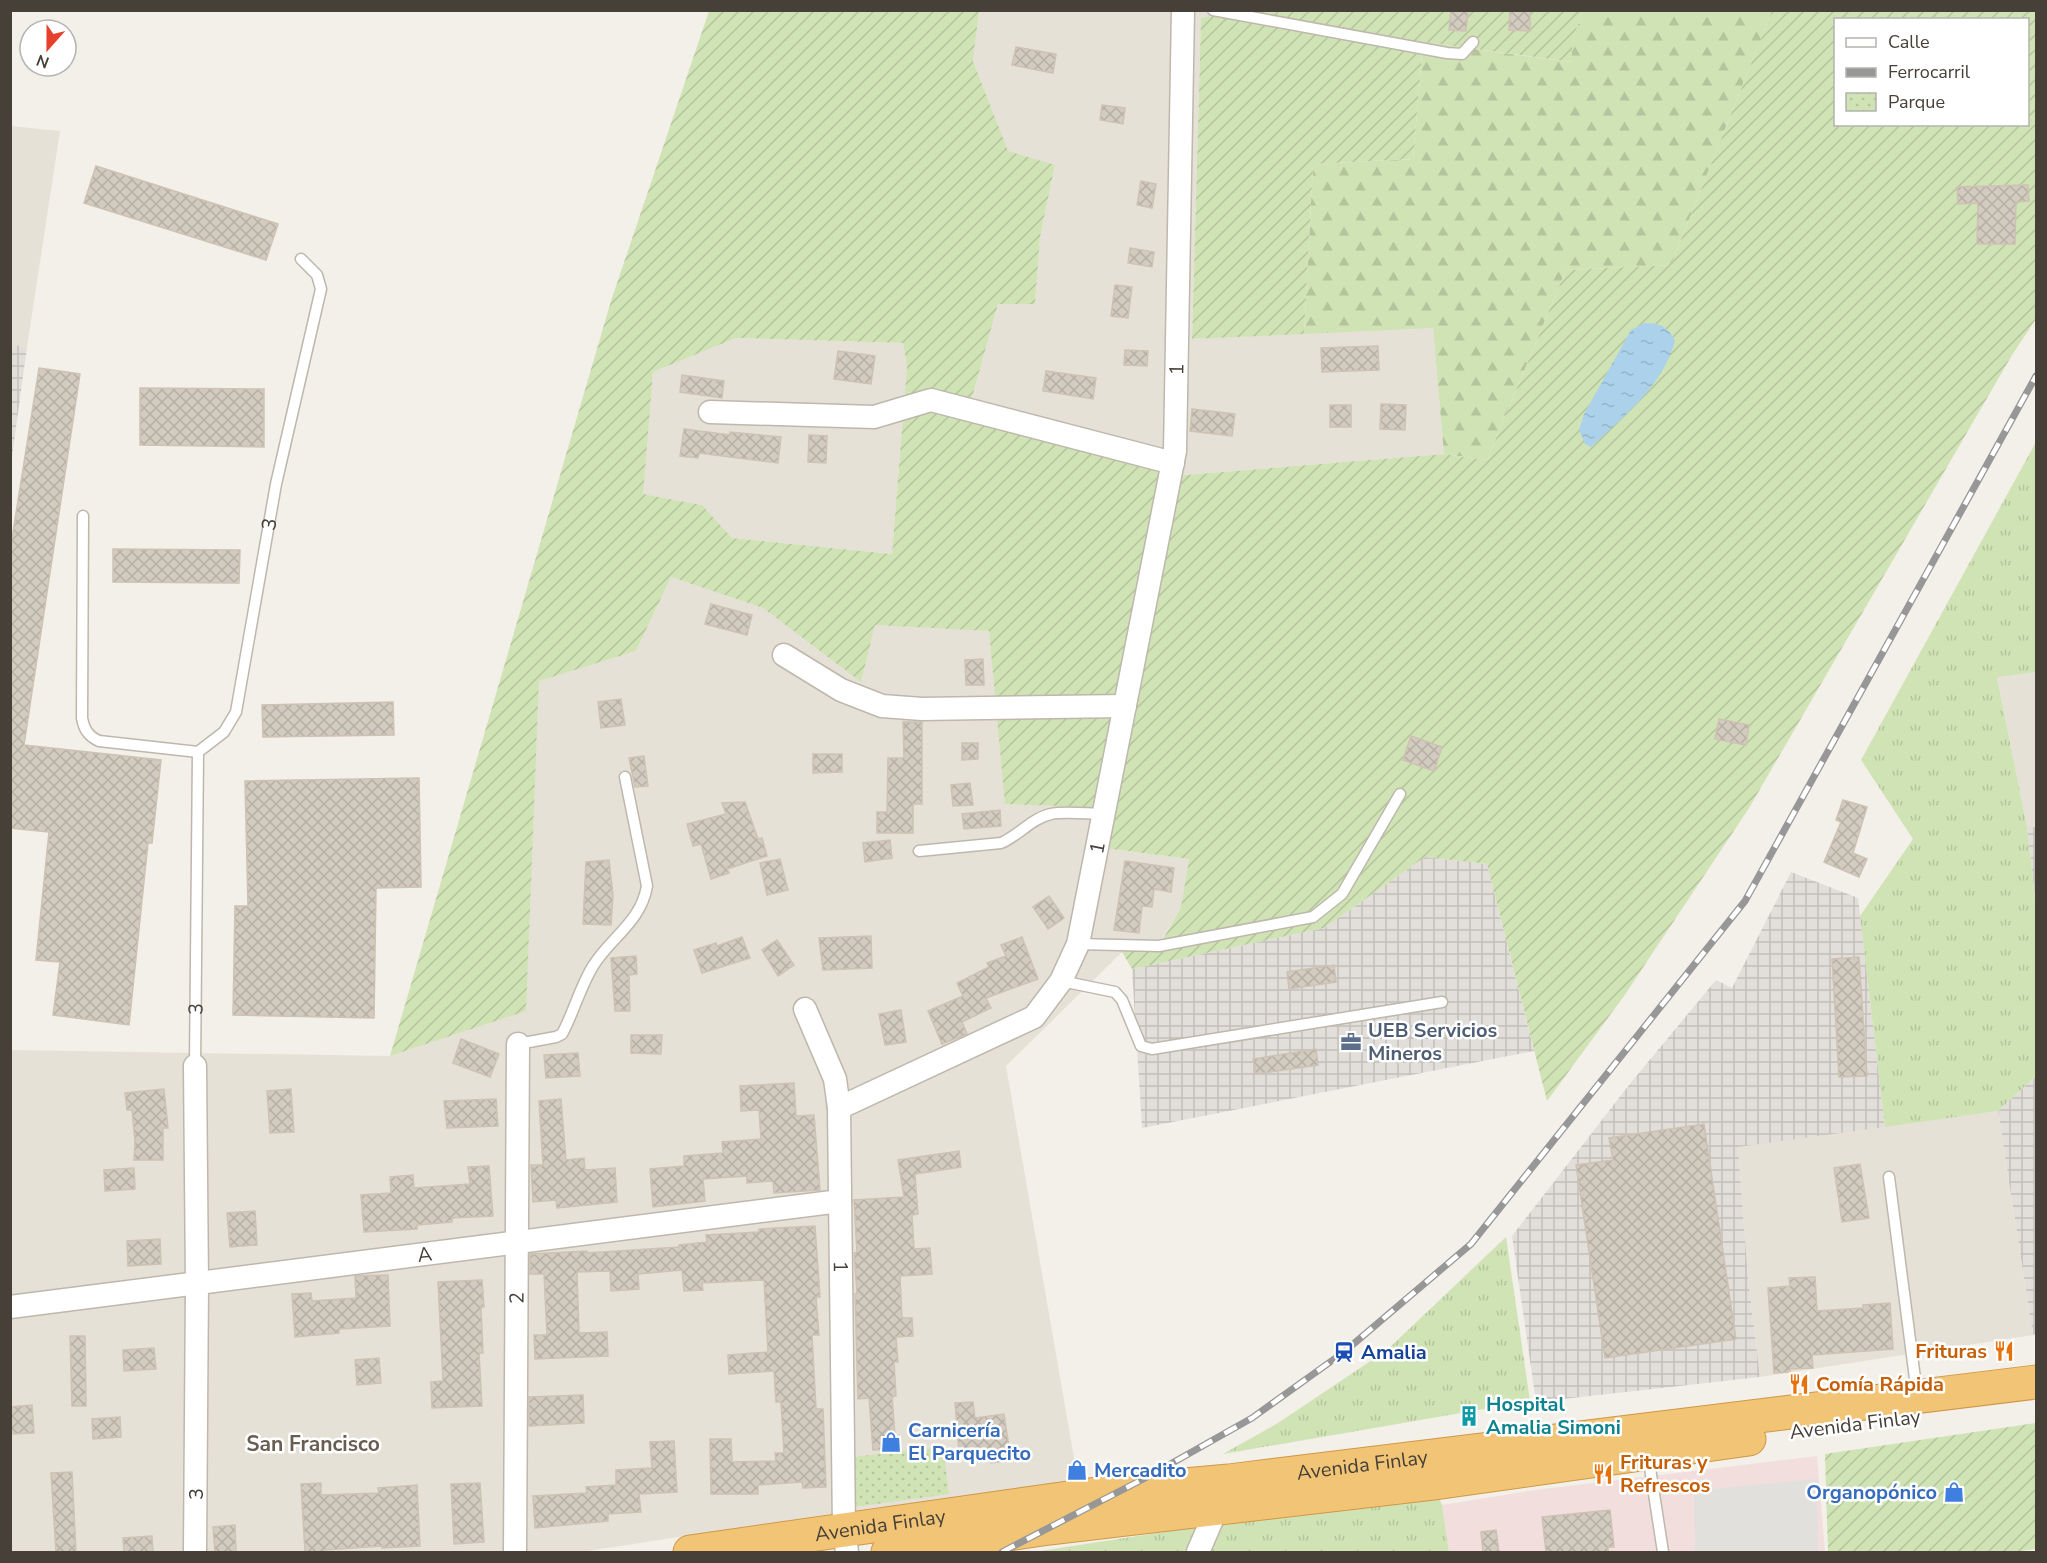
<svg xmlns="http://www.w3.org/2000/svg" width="2047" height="1563" viewBox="0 0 2047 1563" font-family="'Nunito Sans',sans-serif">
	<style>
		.residential { fill: #e6e1d7 }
		.industrial { fill: url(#industrial-grid) }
		.medical { fill: #f2dfdd }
		.grass { fill: url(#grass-tufts) }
		.forest { fill: url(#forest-firs) }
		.park { fill: url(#park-dots) }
		.garden { fill: url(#garden-furrows); fill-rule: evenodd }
		.parking { fill: #e2e0dd }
		.water { fill: url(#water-ripples) }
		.building { fill: url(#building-cross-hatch); stroke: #cec2b3; stroke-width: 1.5 }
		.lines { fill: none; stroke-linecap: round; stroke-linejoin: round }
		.lane-casing { stroke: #beb7ac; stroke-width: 13 }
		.street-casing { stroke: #beb7ac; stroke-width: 25 }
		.highway-casing { stroke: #d09846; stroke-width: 35 }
		.lane { stroke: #fff; stroke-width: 10 }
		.street { stroke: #fff; stroke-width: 22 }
		.highway { stroke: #f1c476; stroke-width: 33 }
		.rail-casing { stroke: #979797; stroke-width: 7 }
		.rail { stroke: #fff; stroke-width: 4.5; stroke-dasharray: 14; stroke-linecap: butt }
		.labels { text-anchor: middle; stroke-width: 5; stroke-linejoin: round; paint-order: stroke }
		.street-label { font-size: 20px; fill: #464038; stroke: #fff }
		.service-label { font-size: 20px; font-weight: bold; fill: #4e5e75; stroke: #fff; text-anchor: start }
		.food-label { font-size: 20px; font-weight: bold; fill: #c56008; stroke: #fff; text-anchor: start }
		.transit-label { font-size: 20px; font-weight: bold; fill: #164399; stroke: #fff; text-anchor: start }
		.culture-label { font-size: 20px; font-weight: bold; fill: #0d838f; stroke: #fff; text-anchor: start }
		.shop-label { font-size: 20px; font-weight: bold; fill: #366cbe; stroke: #fff; text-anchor: start }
		.neighbourhood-label { font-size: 21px; font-weight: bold; fill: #685d50; stroke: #fff }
	</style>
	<defs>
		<pattern id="industrial-grid" width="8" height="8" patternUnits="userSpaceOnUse" patternTransform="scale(1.5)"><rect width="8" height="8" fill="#e2deda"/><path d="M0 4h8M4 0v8" fill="none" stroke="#c3c0bc"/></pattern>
		<pattern id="grass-tufts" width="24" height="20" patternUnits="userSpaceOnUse" patternTransform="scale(1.5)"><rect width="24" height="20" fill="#d0e3b5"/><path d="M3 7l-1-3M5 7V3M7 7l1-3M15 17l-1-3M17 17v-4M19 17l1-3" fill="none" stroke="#b4c49c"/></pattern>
		<pattern id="forest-firs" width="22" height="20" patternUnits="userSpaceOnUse" patternTransform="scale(1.5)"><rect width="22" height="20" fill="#d0e3b5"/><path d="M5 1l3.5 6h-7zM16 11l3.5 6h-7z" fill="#b4c49c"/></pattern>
		<pattern id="park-dots" width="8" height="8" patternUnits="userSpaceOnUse" patternTransform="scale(1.5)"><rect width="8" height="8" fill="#d0e3b5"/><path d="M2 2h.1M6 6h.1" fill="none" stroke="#b4c49c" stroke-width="1.8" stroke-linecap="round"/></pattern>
		<pattern id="garden-furrows" width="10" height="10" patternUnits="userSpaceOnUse" patternTransform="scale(1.5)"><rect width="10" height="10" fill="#d0e3b5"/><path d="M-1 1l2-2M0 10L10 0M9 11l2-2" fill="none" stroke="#b4c49c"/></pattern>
		<pattern id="water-ripples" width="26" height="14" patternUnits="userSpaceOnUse" patternTransform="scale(1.5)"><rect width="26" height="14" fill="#abd2ea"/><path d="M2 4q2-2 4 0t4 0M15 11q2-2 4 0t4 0" fill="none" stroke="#94b5c9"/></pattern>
		<pattern id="building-cross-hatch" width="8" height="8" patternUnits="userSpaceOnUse" patternTransform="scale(1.5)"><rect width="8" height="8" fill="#d3cbbf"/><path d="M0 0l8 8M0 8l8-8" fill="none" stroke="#b6afa5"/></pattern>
	</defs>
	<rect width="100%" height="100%" fill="#f3efe9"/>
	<g class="residential">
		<polygon points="979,11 1243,11 1201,18 1192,339 1433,327 1444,454 1172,476 967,417 998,304 1035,304 1040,237 1055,166 1008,152 973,61"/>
		<polygon points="10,126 60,131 27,347 11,344"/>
		<polygon points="736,338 903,343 907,366 892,554 732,538 702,505 642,494 653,372"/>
		<polygon points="671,577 763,608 861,681 875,624 989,631 1006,804 1113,808 1104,848 1189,859 1181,907 1162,939 1122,952 1006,1066 1078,1481 843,1512 581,1552 11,1552 11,1050 390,1056 525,1011 539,680 636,651"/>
		<polygon points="2036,672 2036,827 2027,827 1997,676"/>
		<polygon points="1998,1111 2033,1335 1760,1377 1748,1278 1738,1146"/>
	</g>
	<g class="industrial">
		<polygon points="11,344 27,347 11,464 10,344"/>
		<polygon points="2027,827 2036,827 2036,907"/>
		<polygon points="1425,857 1487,864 1534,1051 1142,1128 1132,969 1324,928"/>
		<polygon points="1791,872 1858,898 1885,1127 1738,1147 1748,1278 1760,1377 1536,1402 1512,1236 1629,1085 1716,980 1732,988"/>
		<polygon points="2036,1076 2036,1334 2033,1335 1998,1111"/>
	</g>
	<polygon class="medical" points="1817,1456 1825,1552 1449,1552 1442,1505 1535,1490"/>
	<g class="grass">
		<polygon points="2036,442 2036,672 1997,677 2027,827 2036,907 2036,1076 1998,1111 1885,1127 1860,916 1913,839 1861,760"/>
		<polygon points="1506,1237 1530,1401 1223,1454 1278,1423 1387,1350"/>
		<polygon points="1433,1483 1442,1505 1449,1552 1033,1552 1210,1525"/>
	</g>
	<polygon class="forest" points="1583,11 1772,11 1671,265 1566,270 1487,460 1444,454 1433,328 1304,334 1313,164 1413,159 1423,42 1571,62 1572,41"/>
	<polygon class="park" points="943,1447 949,1494 854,1507 853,1457"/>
	<g class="garden">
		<polygon points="1243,10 1583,11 1572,41 1572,62 1423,42 1413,159 1313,164 1304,334 1192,339 1201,18"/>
		<path d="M 709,11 L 979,11 L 973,61 L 1008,151 L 1055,165 L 1040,237 L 1035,304 L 998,304 L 967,416 L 1172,476 L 1444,454 L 1487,460 L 1566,270 L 1671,265 L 1772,11 L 2036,11 L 2036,319 L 2012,355 L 1749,808 L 1624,996 L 1547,1101 L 1487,864 L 1425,857 L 1324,928 L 1132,969 L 1122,952 L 1163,939 L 1181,907 L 1189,859 L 1104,848 L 1113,808 L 1005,804 L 989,631 L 875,625 L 861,682 L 763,608 L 671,577 L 636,651 L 539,681 L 526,1011 L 390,1056 L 611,301 ZM 1836,20 L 2028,20 L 2028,124 L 1836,124 ZM 736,338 L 903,343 L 907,366 L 892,554 L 732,538 L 702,505 L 643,494 L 653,372 Z"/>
		<polygon points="2036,1423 2036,1549 2012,1552 1828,1552 1825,1454"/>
	</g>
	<polygon class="parking" points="1817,1479 1818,1552 1695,1552 1694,1491"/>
	<path class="water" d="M 1644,323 C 1660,323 1669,327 1675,341 C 1662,387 1624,416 1591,447 L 1585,444 L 1579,430 L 1584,414 L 1631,330 Z"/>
	<g class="building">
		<polygon points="1451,10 1468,10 1466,31 1449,30"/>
		<polygon points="1510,10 1530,10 1530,31 1509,30"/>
		<polygon points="1016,47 1056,54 1053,73 1012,65"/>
		<polygon points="1102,105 1125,108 1123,124 1100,120"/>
		<polygon points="96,166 278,224 266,260 84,203"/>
		<polygon points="1141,181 1156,184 1152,208 1137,205"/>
		<polygon points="2028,185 2029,201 2016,202 2015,244 1977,244 1978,203 1958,204 1957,187"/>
		<polygon points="1130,248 1154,252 1152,267 1128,263"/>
		<polygon points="1115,285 1132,287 1128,318 1111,316"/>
		<polygon points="1378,346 1379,370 1322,372 1321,348"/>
		<polygon points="1125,350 1148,351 1147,366 1124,365"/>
		<polygon points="838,351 875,356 871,384 834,379"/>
		<polygon points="39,368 80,374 24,745 161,760 152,843 148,843 129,1025 53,1015 60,962 36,960 49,832 10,828 10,551"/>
		<polygon points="1046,371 1096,378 1093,399 1043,391"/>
		<polygon points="682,375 724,381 722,398 680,392"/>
		<polygon points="140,388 264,389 264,447 140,445"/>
		<polygon points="1381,404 1406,405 1405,430 1380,429"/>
		<rect x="1330" y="405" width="21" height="22"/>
		<polygon points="1192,409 1235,414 1232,436 1190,431"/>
		<polygon points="684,429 730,435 730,432 781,437 778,463 699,453 698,458 680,456"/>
		<polygon points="809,435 827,436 826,463 808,462"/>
		<polygon points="113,549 240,550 239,583 113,582"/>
		<polygon points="711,604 752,615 747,635 705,624"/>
		<polygon points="983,659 984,685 966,685 965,660"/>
		<polygon points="621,699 625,725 601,728 598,702"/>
		<polygon points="393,702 394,735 263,737 262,705"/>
		<polygon points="1719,719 1749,725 1746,745 1715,739"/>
		<polygon points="903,722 922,722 922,804 913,804 913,833 877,833 877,812 887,812 888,758 904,758"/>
		<polygon points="1411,736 1442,747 1434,771 1403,760"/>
		<polygon points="962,743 978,743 978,759 962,760"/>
		<polygon points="813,754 842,754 842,772 813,773"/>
		<polygon points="644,756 648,786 635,787 629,758"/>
		<polygon points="419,778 421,887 376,888 374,1018 233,1015 235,906 248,906 245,781"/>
		<polygon points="970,783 973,805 953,806 951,785"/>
		<polygon points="1843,800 1867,807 1853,853 1867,859 1859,877 1824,862 1841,822 1836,820"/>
		<polygon points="745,802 758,839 762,838 767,856 727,869 729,873 711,879 701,844 693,846 687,824 726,814 722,803"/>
		<polygon points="1000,810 1001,826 964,829 962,814"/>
		<polygon points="890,840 892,858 865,862 863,843"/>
		<polygon points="780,859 788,890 767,895 760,863"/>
		<polygon points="609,860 613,895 611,925 583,924 586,862"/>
		<polygon points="1125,861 1174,868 1171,892 1154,889 1152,907 1142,906 1139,933 1114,930"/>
		<polygon points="1049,896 1064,918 1048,929 1033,907"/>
		<polygon points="871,936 872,968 823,970 819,938"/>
		<polygon points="742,937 750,958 702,973 694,950 716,943 717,946"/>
		<polygon points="1022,937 1038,979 986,998 991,1008 962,1022 967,1034 942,1044 928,1011 963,996 957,983 989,967 987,963 1006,956 1001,945"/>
		<polygon points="777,940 794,965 778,976 762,950"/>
		<polygon points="636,956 637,974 629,975 630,1011 615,1011 611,958"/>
		<polygon points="1859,957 1867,1076 1839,1077 1832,959"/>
		<polygon points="1334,965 1336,982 1289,989 1287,972"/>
		<polygon points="901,1010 906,1042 885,1045 879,1014"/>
		<polygon points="631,1035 662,1035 661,1054 631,1053"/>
		<polygon points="461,1039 499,1054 490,1077 453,1063"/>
		<polygon points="1316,1049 1318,1065 1256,1074 1253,1059"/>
		<polygon points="578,1053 580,1076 546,1078 544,1055"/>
		<polygon points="794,1083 796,1116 814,1115 820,1190 774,1193 773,1181 747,1183 747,1176 703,1179 705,1201 653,1207 650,1169 684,1166 684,1156 723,1153 722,1142 761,1139 759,1110 741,1111 740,1086"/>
		<polygon points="164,1089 168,1128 163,1128 163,1160 134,1160 135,1142 132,1110 127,1110 125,1093"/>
		<polygon points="291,1089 294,1132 270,1133 267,1091"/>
		<polygon points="496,1099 498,1126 447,1128 444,1101"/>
		<polygon points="561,1099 566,1160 584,1158 585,1170 615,1168 617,1202 557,1208 556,1200 533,1202 531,1165 543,1165 539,1101"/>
		<polygon points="1704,1124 1736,1339 1605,1358 1576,1165 1613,1160 1609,1138"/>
		<polygon points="959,1151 961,1167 915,1174 918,1214 912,1215 914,1249 930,1248 932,1274 900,1276 902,1318 912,1318 913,1336 896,1337 898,1362 894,1362 896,1396 892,1397 896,1449 873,1450 869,1398 858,1399 855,1294 857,1293 854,1253 857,1252 854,1200 904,1197 898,1160"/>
		<polygon points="1860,1164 1869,1218 1842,1222 1834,1168"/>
		<polygon points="489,1166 493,1216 452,1218 452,1222 417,1225 417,1229 364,1232 361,1195 391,1193 390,1177 413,1175 414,1188 470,1184 468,1167"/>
		<polygon points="134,1168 135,1189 105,1191 104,1170"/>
		<polygon points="255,1211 257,1245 230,1247 227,1213"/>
		<polygon points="815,1226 820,1297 816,1297 819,1335 812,1335 816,1409 823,1409 826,1487 803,1488 802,1482 758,1485 758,1494 711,1494 710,1439 731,1439 732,1462 776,1461 775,1453 784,1453 781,1402 776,1402 774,1371 729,1374 728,1355 768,1352 764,1280 702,1283 703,1290 684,1291 682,1270 638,1274 639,1289 611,1291 610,1271 577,1272 579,1333 607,1332 608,1356 535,1359 534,1335 547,1335 544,1274 530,1274 530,1254 587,1251 587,1253 679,1247 679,1245 707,1242 706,1235 759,1232 759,1229"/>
		<polygon points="160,1239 161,1264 128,1266 127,1241"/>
		<polygon points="388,1275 390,1326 339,1329 339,1333 295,1337 292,1294 311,1293 312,1301 356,1298 355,1276"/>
		<polygon points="1815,1277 1817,1311 1863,1308 1863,1305 1890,1303 1893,1349 1812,1355 1813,1368 1790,1369 1790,1372 1774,1373 1768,1288 1790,1286 1789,1278"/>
		<polygon points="482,1280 484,1307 481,1307 483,1353 479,1353 482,1406 432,1408 431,1382 443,1381 438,1282"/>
		<polygon points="70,1336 85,1336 86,1406 72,1406"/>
		<polygon points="154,1348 156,1369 124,1371 123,1350"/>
		<polygon points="379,1358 381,1383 357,1385 355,1360"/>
		<polygon points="583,1395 584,1423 529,1426 529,1397"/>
		<polygon points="973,1402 975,1418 1004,1414 1011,1460 991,1463 989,1450 959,1452 955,1403"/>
		<polygon points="32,1405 34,1433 10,1434 10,1407"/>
		<polygon points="120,1417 121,1437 93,1439 92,1419"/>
		<polygon points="674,1441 677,1492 639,1494 641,1512 608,1514 608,1521 535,1528 533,1496 587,1493 586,1487 616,1485 616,1470 652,1468 650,1442"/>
		<polygon points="72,1472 76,1552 56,1552 51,1473"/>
		<polygon points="321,1483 321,1495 379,1493 378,1488 417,1485 420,1546 382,1548 382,1546 324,1550 325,1552 305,1552 301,1484"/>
		<polygon points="480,1483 484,1542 454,1544 451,1484"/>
		<polygon points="1610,1510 1614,1547 1608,1547 1608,1552 1546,1552 1542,1517"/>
		<polygon points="235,1525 236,1552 215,1552 213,1527"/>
		<polygon points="1496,1530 1499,1552 1483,1552 1481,1532"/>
		<polygon points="152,1536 153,1552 124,1552 123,1538"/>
	</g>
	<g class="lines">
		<g class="lane-casing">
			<g id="lane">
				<polyline points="1213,10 1447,53 1462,54 1473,42"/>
				<path d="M 83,516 L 82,718 C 84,729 88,736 99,741 L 198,752"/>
				<path d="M 919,851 L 1001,843 C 1018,836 1032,818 1051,814 C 1065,811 1088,814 1104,814"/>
				<polyline points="1078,944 1159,946 1313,917 1342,894 1400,794"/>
				<polyline points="1061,981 1115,992 1122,1000 1141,1046 1152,1049 1442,1002"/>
				<path d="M 518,1044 L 556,1037 L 562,1034 C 574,1012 580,987 593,966 C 611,937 641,922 647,886 L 625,777"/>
				<path id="s1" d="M 195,1066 L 198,752 L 224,732 L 236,712 L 276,484 L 321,289 L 317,275 L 301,259"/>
				<polyline points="1889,1177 1917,1394"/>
				<polyline points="1648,1455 1663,1552"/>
			</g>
		</g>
		<g class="street-casing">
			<g id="street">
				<polyline points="710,412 874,417 931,400 1173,463"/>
				<polyline points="784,655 841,690 882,706 922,709 1125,706"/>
				<path id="s2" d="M 805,1009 L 835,1079 L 839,1108 L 844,1529 L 847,1552"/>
				<polyline points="195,1066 197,1284 195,1552"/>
				<path id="s3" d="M 839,1108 L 1034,1017 L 1061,981 L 1078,944 L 1175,451 L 1183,10"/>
				<path id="s4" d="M 10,1307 L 840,1201"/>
				<path id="s5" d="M 515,1552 L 518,1044"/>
				<polyline points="1198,1552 1221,1499"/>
			</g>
		</g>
		<g class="highway-casing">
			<g id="highway">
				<path id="s6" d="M 690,1552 L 1118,1491 L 1229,1481 L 2036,1382"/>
				<polyline points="888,1552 1049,1528 1433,1483 1749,1439"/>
			</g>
		</g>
		<use href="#lane" class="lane"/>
		<use href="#street" class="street"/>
		<use href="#highway" class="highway"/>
		<g class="rail-casing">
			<polyline id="rail" points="1002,1552 1151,1475 1252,1418 1344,1352 1471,1244 1745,901 2036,376"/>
		</g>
		<use href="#rail" class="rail"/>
	</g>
	<defs>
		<g id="office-bare" transform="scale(1.62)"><path d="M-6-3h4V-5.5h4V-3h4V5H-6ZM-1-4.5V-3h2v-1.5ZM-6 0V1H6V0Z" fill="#5c6f8a" stroke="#fff" stroke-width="2.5" paint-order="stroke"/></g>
		<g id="restaurant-bare" transform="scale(1.62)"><path d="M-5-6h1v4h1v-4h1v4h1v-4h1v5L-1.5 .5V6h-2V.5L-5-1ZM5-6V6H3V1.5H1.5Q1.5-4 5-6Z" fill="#e8710a" stroke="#fff" stroke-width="2.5" paint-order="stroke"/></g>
		<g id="station-bare" transform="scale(1.62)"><path d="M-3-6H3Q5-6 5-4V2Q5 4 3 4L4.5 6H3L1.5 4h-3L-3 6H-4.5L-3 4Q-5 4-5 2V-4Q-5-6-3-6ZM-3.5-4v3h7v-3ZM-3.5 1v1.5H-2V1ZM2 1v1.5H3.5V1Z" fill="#1a4fb4" stroke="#fff" stroke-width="2.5" paint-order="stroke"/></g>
		<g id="building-bare" transform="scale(1.62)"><path d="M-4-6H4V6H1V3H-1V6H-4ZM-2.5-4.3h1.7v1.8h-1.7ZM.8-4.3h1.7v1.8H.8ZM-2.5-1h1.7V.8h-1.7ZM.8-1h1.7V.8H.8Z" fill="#0f9aa8" stroke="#fff" stroke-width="2.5" paint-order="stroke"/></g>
		<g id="shop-bare" transform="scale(1.62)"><path d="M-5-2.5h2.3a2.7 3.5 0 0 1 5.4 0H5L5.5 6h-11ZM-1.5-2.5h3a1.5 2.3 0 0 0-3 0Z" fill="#3f7fe0" stroke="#fff" stroke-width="2.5" paint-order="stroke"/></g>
	</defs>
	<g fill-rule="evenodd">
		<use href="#office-bare" x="1351" y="1042"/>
		<use href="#restaurant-bare" x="2004" y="1351"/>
		<use href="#station-bare" x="1344" y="1352"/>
		<use href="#restaurant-bare" x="1799" y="1384"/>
		<use href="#building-bare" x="1469" y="1416"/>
		<use href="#shop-bare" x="891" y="1442"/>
		<use href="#shop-bare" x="1077" y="1470"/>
		<use href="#restaurant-bare" x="1603" y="1474"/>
		<use href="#shop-bare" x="1954" y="1492"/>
	</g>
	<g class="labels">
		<g class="street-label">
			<text dy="7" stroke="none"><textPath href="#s3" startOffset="885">1</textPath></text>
			<text dy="7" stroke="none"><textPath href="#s1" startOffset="561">3</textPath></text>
			<text dy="7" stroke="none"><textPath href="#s3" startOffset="399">1</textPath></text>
			<text dy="7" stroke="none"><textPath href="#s1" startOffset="57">3</textPath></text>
			<text dy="7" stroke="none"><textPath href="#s4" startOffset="418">A</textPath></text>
			<text dy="7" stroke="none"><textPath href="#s2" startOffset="264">1</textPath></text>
			<text dy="7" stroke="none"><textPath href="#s5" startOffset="254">2</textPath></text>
			<text transform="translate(1855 1424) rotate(-7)" y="7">Avenida Finlay</text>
			<text dy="7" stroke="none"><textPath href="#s6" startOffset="678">Avenida Finlay</textPath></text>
			<text transform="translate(196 1494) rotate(-90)" y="7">3</text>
			<text dy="7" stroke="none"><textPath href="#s6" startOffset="192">Avenida Finlay</textPath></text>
		</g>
		<g class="service-label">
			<text x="1368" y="1037">UEB Servicios<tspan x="1368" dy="23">Mineros</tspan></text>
		</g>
		<g class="food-label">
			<text x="1987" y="1358" text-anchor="end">Frituras</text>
			<text x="1816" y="1391">Comía Rápida</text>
			<text x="1620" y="1469">Frituras y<tspan x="1620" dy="23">Refrescos</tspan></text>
		</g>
		<g class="transit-label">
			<text x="1361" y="1359">Amalia</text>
		</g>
		<g class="culture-label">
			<text x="1486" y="1411">Hospital<tspan x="1486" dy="23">Amalia Simoni</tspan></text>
		</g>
		<g class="shop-label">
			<text x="908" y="1437">Carnicería<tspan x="908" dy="23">El Parquecito</tspan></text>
			<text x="1094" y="1477">Mercadito</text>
			<text x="1937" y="1499" text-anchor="end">Organopónico</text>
		</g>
		<g class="neighbourhood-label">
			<text x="313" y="1451">San Francisco</text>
		</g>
	</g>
	<rect width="2047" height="1563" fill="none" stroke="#464038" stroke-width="24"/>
	<rect x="1834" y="18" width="195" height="108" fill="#ffffff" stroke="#b5b3af" stroke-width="1.5"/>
	<rect x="1846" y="38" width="30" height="9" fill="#ffffff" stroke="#b5b3af" stroke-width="1.5"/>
	<text x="1888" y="48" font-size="18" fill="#464038">Calle</text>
	<rect x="1846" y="68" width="30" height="9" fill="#979797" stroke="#b5b3af" stroke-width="1.5"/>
	<text x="1888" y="78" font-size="18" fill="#464038">Ferrocarril</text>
	<rect x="1846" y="93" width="30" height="18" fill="url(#park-dots)" stroke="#b5b3af" stroke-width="1.5"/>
	<text x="1888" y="108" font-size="18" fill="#464038">Parque</text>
	<g transform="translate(48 48) rotate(201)"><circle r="28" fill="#ffffff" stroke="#b5b3af" stroke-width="1.5"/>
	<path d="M0-4.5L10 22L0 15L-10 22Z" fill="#e7412c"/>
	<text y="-9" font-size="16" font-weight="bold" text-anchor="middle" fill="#464038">N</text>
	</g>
</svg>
